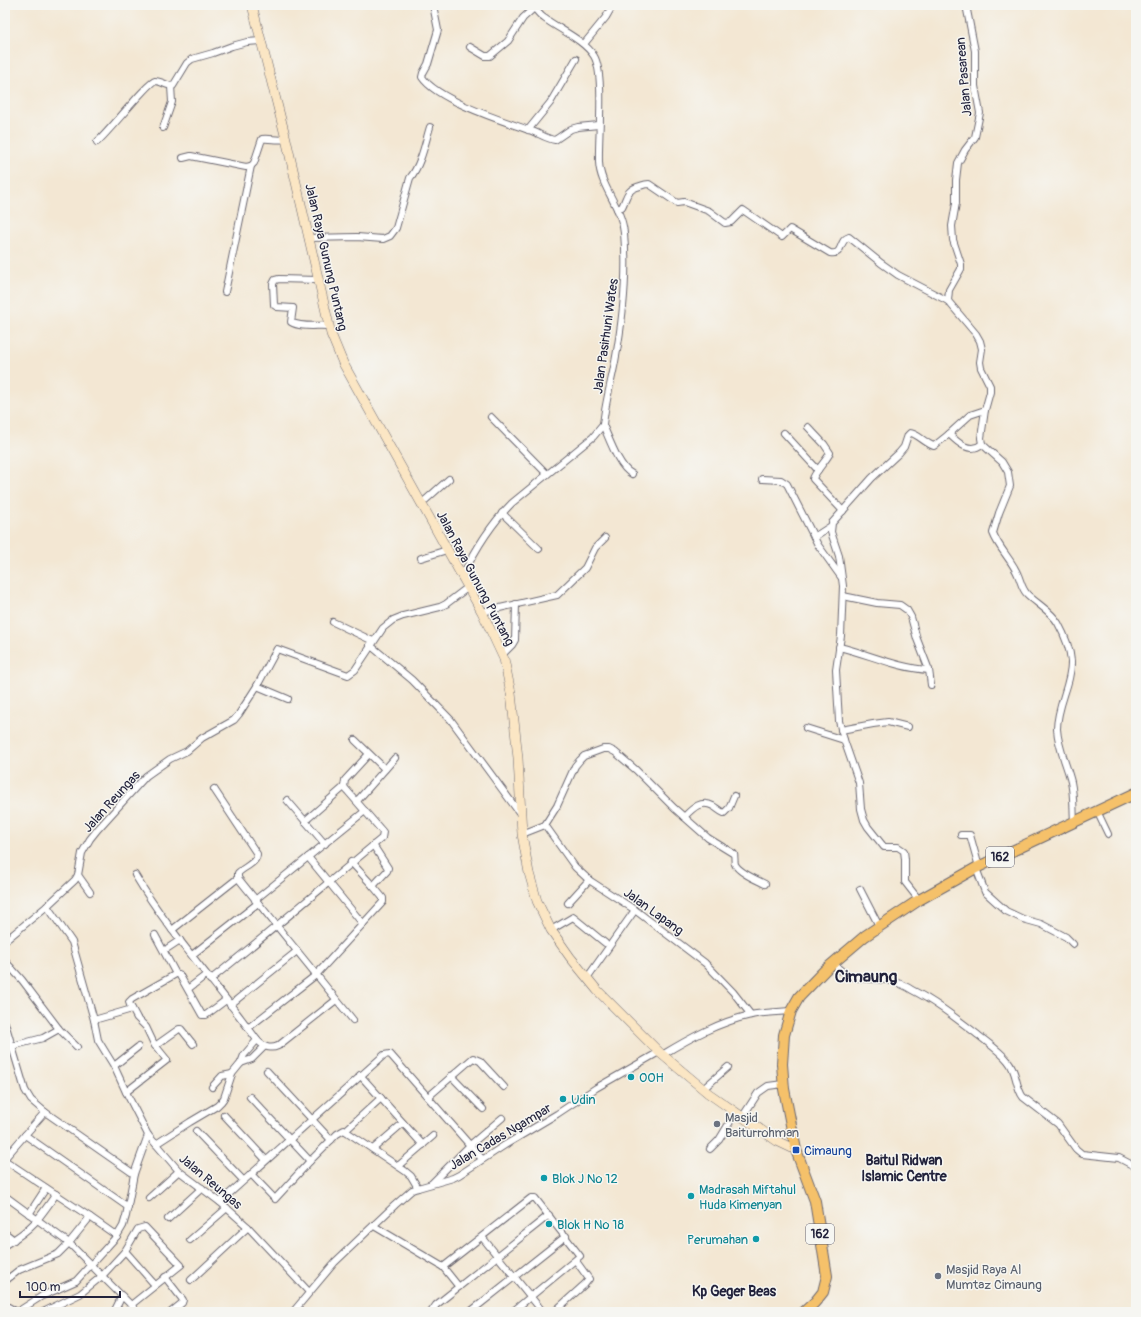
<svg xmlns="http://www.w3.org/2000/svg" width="1141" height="1317" viewBox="0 0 1141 1317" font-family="Pangolin,sans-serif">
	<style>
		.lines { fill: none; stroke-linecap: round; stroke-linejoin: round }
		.street-casing { stroke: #6b6770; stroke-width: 8 }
		.secondary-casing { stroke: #6b6770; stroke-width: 10 }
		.primary-casing { stroke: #6b6770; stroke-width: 12 }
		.street { stroke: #fff; stroke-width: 6 }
		.secondary { stroke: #fbe6c4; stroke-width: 9 }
		.primary { stroke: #f5c16b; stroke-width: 10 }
		.culture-dot { fill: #0f9aa8; stroke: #f6f6f2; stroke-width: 1.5 }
		.worship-dot { fill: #6b7280; stroke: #f6f6f2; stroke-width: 1.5 }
		.transit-dot { fill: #1a4fb4; stroke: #f6f6f2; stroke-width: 1.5 }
		.labels { text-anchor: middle; stroke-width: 3; stroke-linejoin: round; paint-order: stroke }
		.shield { fill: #f6f6f2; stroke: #626272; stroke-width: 1 }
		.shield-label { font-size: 12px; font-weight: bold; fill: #22223b }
		.street-label { font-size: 13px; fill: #22223b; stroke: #f6f6f2 }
		.culture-label { font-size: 13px; fill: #0d838f; stroke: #f6f6f2; text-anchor: start }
		.worship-label { font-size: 13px; fill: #5b616d; stroke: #f6f6f2; text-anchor: start }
		.transit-label { font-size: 13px; fill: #164399; stroke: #f6f6f2; text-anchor: start }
		.neighbourhood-label { font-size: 14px; font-weight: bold; fill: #22223b; stroke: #f6f6f2 }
		.district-label { font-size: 17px; font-weight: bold; fill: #22223b; stroke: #f6f6f2 }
	</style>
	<rect width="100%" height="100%" fill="#f6f6f2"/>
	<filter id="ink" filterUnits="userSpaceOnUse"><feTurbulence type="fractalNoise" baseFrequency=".025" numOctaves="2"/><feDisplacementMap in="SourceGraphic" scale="8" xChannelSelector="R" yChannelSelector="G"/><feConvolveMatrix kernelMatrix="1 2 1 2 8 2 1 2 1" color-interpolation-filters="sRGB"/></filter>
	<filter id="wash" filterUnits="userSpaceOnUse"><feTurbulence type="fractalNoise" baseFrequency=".012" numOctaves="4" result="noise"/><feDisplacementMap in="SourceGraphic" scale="16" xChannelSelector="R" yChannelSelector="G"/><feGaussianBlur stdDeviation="0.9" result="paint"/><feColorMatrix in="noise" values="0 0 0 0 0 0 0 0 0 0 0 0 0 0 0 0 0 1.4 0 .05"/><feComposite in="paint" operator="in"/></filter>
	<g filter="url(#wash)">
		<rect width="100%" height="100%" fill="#f3e7d3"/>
	</g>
	<g filter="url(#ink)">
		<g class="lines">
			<g class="street-casing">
				<g id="street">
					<path d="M 433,5 L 438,30 L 428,64 L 423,73 L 422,77 C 437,100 503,121 529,130 C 537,132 546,139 555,140 L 571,129 L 578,127 L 599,125"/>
					<path d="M 966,5 L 975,51 L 975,86 L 980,113 L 975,137 L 965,150 L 958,163 L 956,180 L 956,203 L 952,226 L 953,240 L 961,264 L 961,269 L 949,290 L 948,301 L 976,334 L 980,341 L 982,349 L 980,362 L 981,368 L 990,386 L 990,392 L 985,410 L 981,438 L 982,444 L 1002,462 L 1008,472 L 1010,486 L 999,513 L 993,533 C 999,549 1012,560 1018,575 C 1021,582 1022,589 1027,594 C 1037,604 1051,611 1058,623 C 1064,634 1070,648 1071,661 C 1072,683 1057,705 1057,729 C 1058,748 1067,765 1071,782 C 1074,796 1073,808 1074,822"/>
					<polyline points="584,44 606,17 613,5"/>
					<polyline points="470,47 485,56 490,56 508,41 523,18 534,8"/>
					<polyline points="163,128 172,102 171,86"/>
					<polyline points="528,130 550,103 576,59"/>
					<path d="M 97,142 C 108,133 148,82 155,81 C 161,81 167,86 173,86 L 187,63 L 192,59 L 213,53 L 232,46 L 247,42 L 261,41"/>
					<path d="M 183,158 L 191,156 L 246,167 L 251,166 L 254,163 L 262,139 C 270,138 278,141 286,139"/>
					<path d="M 617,209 L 622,207 C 627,197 626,191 637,187 C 642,186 643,184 649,184 L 677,203 L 684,202 L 709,211 L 725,223 L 731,222 L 743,210 L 782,237 L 790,229 L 830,253 C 844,256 838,240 849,237 L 881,263 L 898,275 L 948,301"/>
					<path d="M 308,238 L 357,237 L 383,239 L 390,236 L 396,228 L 410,178 C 421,165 425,143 430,127"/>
					<path d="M 318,280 L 279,279 L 275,280 L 273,284 L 274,305 L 277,307 L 293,308 L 291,322 C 301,328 317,325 328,326"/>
					<polyline points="225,292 251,166"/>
					<polyline points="491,417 547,474"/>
					<path d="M 603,425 C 609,438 619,468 632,474"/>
					<path d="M 808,427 L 824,444 L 830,453 C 826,461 814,473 813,479 L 843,511"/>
					<polyline points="784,433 818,470"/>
					<polyline points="949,434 970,415 985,410"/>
					<polyline points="762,479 781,480 787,484 818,545 841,577"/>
					<polyline points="421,504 449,479"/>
					<polyline points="502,513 539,549"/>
					<polyline points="814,537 831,526"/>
					<polyline points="421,558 447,550"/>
					<path d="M 462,577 C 475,550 491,524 512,503 L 593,437 L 603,425 C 605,404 611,383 615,362 C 623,319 628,276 624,233 C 622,207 600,187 599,162 C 598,138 605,74 594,56 C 584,40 560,30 544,18 C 539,15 536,9 531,5"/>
					<polyline points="843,596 877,603 900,605 907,610 911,617 917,639 929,670 931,685"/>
					<polyline points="482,612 557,595 585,568 595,548 605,538"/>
					<polyline points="333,622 373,641"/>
					<polyline points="370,645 412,680 451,720 521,815"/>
					<path d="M 839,647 C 869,654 897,668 929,670"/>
					<polyline points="502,655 512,645 515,640 516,604"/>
					<polyline points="257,686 288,699"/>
					<polyline points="806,728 844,740"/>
					<polyline points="841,730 873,724 888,722 908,727"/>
					<polyline points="355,740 385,769"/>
					<polyline points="344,787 345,780 369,754"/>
					<polyline points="287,800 325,844"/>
					<polyline points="357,801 395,758"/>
					<polyline points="1097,811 1108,834"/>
					<path d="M 684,817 C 692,809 701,799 713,806 C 717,808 720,812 724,813 L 729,808 L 734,796"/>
					<polyline points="545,825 575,867 589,880 635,910 705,963 733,992 751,1015"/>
					<path d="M 522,834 L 545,825 L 557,806 L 575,766 L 580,760 L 584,756 L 603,749 L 609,749 L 615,752 L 636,770 L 674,808 L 708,838 L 734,854 C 735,857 734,861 735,864 C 738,872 757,880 765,884"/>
					<polyline points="961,835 970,835 979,867"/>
					<polyline points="308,857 363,924"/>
					<polyline points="351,862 373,886"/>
					<polyline points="976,868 985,892 1006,911 1023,919 1041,924 1066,937 1073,944"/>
					<polyline points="78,875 90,892"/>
					<path d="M 135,875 C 170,934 217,984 257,1040 C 263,1046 269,1050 278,1046 L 336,1000"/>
					<polyline points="238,878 353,1020"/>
					<polyline points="860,889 879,926"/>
					<polyline points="255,900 365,811"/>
					<path d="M 919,900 L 905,882 L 905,859 L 904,851 L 898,847 L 884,847 L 868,827 L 864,820 L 861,809 L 859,783 L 844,740 L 839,721 L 836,670 L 841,636 L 843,586 L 839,556 L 831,532 L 832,523 L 872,478 L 899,453 L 904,447 L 908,435 L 910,433 C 917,433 926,444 934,446 L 949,434 C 958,443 970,454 982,444"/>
					<polyline points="568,903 589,880"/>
					<polyline points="47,906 72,942 94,1020 98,1040 114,1066 126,1092 148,1135 179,1171 220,1202 248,1227 309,1292"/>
					<path d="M 172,930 L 238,878 L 238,873 C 244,867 257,863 257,854 L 214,789"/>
					<polyline points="551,930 573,917 605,943"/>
					<polyline points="155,935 176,974 179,974 202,1015 206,1015 226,1000"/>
					<polyline points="5,941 47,906 75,880 78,875 82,853 90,839 98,829 146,776 170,759 187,751 202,738 234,720 239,714 257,686 277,649 348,675 355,670 383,628 393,620 403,616 440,607 446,604 467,588"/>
					<polyline points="168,948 180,940"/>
					<polyline points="192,955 258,903"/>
					<polyline points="5,961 22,980 59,1029 77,1047"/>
					<path d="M 834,963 C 850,985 870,976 892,981 C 899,983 906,986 912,990 C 936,1002 957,1019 978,1035 C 988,1043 1000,1051 1008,1061 C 1017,1071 1015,1086 1023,1097 L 1058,1124 L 1076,1149 L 1082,1154 L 1119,1158 L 1136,1167"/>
					<polyline points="587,978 635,910"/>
					<path d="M 210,980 C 268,934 325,885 382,838 L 383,832 L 344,787 L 305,821"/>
					<polyline points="189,988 206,975"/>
					<polyline points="230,1005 297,951"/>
					<polyline points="94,1020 132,1009"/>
					<polyline points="5,1023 25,1090 31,1100 45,1112"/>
					<polyline points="248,1028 316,975 383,902 383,898 373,886 387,871 388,868 373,845"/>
					<polyline points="12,1046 43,1038 59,1029"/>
					<polyline points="155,1046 179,1029 181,1029 193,1044"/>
					<path d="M 662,1055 C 690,1038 719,1022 751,1015 C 764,1012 778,1012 791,1011"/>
					<polyline points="241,1063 252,1059 264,1047"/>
					<polyline points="114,1066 138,1047"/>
					<polyline points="267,1071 331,1140"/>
					<polyline points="360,1075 423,1145"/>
					<polyline points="451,1076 483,1109"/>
					<polyline points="212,1087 222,1076 232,1074"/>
					<polyline points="703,1089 728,1067"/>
					<polyline points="126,1092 167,1060 154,1044 146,1027 137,1018 130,1005 129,1002 132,999 176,974"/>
					<polyline points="250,1097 310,1161"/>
					<polyline points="428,1097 473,1058 480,1061 504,1087"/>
					<polyline points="224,1115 266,1160"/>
					<polyline points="743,1116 758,1093 768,1086 783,1084"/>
					<polyline points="346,1130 381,1098"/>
					<polyline points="196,1131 243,1180"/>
					<polyline points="25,1135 128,1207"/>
					<polyline points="156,1144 190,1122 217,1106 221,1102 224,1098 232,1074 241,1063 244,1055 257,1040"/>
					<polyline points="373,1149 403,1123"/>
					<polyline points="710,1149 719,1140 736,1112"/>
					<polyline points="5,1158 45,1112 134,1174"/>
					<polyline points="5,1159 6,1161 90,1217 117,1236"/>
					<polyline points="398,1166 433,1136"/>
					<polyline points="251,1174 275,1199 310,1161 337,1134 344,1130 405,1171 411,1176 418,1188"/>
					<polyline points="431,1184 470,1145 502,1118"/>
					<polyline points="5,1196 69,1243 134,1308 136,1312"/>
					<polyline points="149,1198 179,1171"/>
					<polyline points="220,1202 384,1055 390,1054 482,1159"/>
					<polyline points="29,1214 46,1188"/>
					<polyline points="168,1219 202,1188"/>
					<polyline points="374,1226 443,1267 531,1198 535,1198 580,1256 512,1312"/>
					<polyline points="5,1233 14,1240"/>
					<polyline points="482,1237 543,1312"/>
					<polyline points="190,1240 227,1208"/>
					<path d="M 5,1245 C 32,1229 39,1219 56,1194"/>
					<polyline points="125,1251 155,1285"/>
					<polyline points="443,1267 459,1287"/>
					<polyline points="165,1277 183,1300 182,1303 171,1312"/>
					<polyline points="191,1280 248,1227"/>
					<polyline points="5,1281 19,1270 58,1254 69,1243 90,1217"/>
					<polyline points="5,1305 17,1312"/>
					<polyline points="17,1312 42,1296 76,1281 117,1236 123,1226 126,1216 134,1174 148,1135"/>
					<polyline points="43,1312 80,1294 102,1276 125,1251 138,1229 145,1227 181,1265 131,1305"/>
					<polyline points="114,1312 122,1296"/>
					<polyline points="293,1312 335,1262 395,1205 412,1190 418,1188 453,1178 459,1175 505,1145 557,1114 596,1088 659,1052"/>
					<polyline points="431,1312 436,1305 549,1215"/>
					<polyline points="470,1312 566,1236"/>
					<polyline points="554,1312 585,1284 589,1279 576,1261"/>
				</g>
			</g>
			<g class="secondary-casing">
				<polyline id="secondary" points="252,5 286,139 331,334 343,363 482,612 504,659 511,693 518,758 522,834 529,873 537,901 551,930 570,957 597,990 659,1052 708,1093 777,1141 796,1150"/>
			</g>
			<g class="primary-casing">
				<polyline id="primary" points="804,1312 815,1302 823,1292 827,1276 815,1201 796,1150 784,1089 782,1064 784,1035 791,1011 799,997 825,970 865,936 919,900 976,868 1136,793"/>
			</g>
			<use href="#street" class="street"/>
			<use href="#secondary" class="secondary"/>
			<use href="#primary" class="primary"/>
		</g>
	</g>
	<g class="culture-dot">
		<circle cx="631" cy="1077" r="4"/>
		<circle cx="563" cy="1099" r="4"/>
		<circle cx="544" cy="1178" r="4"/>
		<circle cx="691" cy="1196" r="4"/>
		<circle cx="549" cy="1224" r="4"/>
		<circle cx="756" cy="1239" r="4"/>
	</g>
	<g class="worship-dot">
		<circle cx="717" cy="1124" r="4"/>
		<circle cx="938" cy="1276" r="4"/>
	</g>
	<rect class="transit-dot" x="792" y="1146" width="8" height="8" rx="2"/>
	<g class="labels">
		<g class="shield">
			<rect x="986" y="847" width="28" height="20" rx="3"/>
			<rect x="806" y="1224" width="28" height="20" rx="3"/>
		</g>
		<g class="shield-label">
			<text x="1000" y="861">162</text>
			<text x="820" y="1238">162</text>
		</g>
		<g class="street-label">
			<text transform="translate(963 77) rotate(-95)" y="5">Jalan Pasarean</text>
			<text transform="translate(327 257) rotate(77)" y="5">Jalan Raya Gunung Puntang</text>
			<text transform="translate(605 336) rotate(-82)" y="5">Jalan Pasirhuni Wates</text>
			<text transform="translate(476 578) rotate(62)" y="5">Jalan Raya Gunung Puntang</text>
			<text transform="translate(111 801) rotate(-48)" y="5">Jalan Reungas</text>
			<text transform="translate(654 911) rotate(36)" y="5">Jalan Lapang</text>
			<text transform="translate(500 1136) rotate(-31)" y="5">Jalan Cadas Ngampar</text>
			<text transform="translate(211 1181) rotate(40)" y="5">Jalan Reungas</text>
		</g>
		<g class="culture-label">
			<text x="639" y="1082">OOH</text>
			<text x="571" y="1104">Udin</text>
			<text x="552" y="1183">Blok J No 12</text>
			<text x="699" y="1194">Madrasah Miftahul<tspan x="699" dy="15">Huda Kimenyan</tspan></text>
			<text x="557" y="1229">Blok H No 18</text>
			<text x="748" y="1244" text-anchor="end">Perumahan</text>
		</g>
		<g class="worship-label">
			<text x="725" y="1122">Masjid<tspan x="725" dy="15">Baiturrohman</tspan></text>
			<text x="946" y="1274">Masjid Raya Al<tspan x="946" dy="15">Mumtaz Cimaung</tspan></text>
		</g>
		<g class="transit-label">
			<text x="804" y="1155">Cimaung</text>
		</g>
		<g class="neighbourhood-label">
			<text x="904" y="1165">Baitul Ridwan<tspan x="904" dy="16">Islamic Centre</tspan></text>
			<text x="734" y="1296">Kp Geger Beas</text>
		</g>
		<g class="district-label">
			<text x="866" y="982">Cimaung</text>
		</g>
	</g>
	<rect width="1141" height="1317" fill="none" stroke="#f6f6f2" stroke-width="20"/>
	<path d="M20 1291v6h100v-6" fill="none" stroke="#22223b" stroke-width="2"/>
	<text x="26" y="1291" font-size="12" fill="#22223b" stroke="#f6f6f2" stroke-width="3" paint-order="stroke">100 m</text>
</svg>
